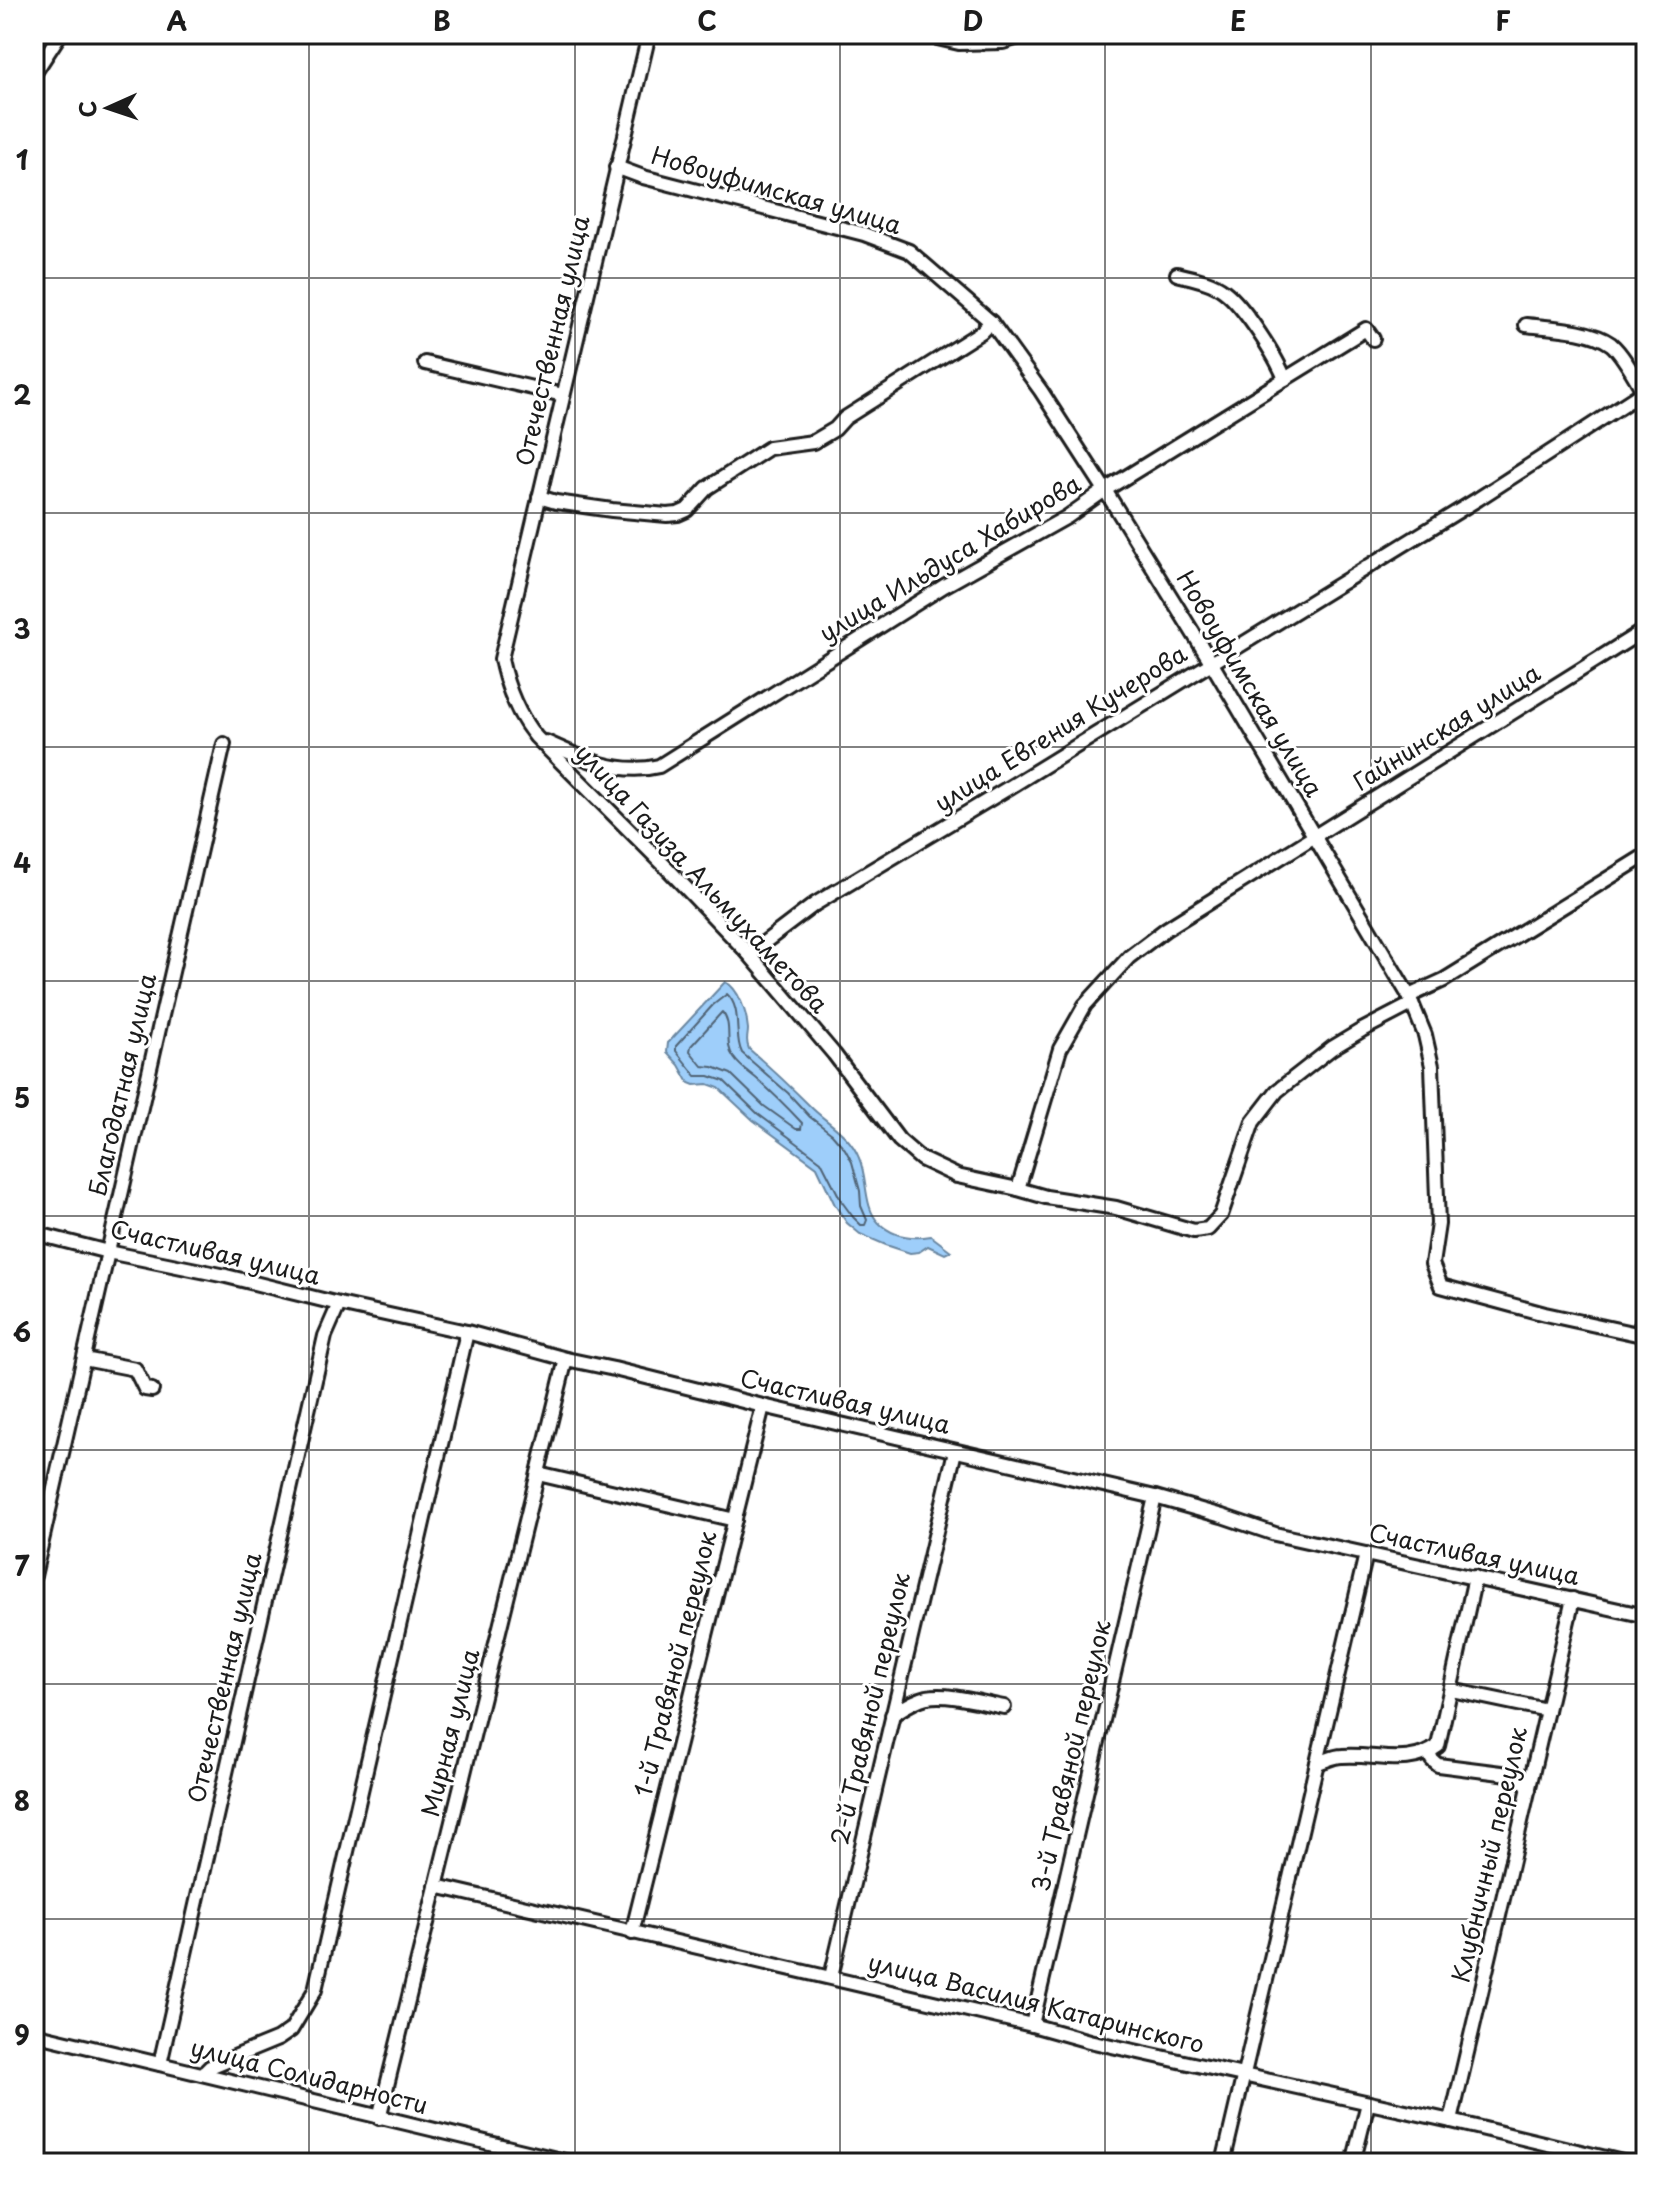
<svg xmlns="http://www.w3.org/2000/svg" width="1680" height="2197" viewBox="0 0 1680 2197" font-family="'Playpen Sans',sans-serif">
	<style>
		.water { fill: #9ecefa; stroke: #6a87a1; stroke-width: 2 }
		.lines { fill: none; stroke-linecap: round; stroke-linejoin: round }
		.shore { stroke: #506375; stroke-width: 2 }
		.minor-casing { stroke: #1c1c1c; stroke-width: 18 }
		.minor { stroke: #fff; stroke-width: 12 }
		.grid { fill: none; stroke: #1c1c1c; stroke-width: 2; stroke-opacity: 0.55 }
		.labels { text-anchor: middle; stroke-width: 6; stroke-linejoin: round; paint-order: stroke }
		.street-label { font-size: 24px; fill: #1c1c1c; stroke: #fff }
		.neatline { fill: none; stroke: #1c1c1c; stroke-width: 3 }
		.grid-label { font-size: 26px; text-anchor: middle; font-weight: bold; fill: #1c1c1c }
	</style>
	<rect width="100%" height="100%" fill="#fff"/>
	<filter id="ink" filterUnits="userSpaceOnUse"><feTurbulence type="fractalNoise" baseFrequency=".0125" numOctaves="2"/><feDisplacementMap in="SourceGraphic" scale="16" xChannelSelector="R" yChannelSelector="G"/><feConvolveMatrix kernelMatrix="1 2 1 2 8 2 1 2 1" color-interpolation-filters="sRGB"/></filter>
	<g filter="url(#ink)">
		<path class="water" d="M 725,982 C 739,988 747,1014 748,1029 C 748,1038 745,1040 749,1049 C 771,1068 792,1088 813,1109 C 830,1125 850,1135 859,1158 C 868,1178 863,1207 879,1223 C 893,1237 912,1239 931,1236 L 951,1251 L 945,1254 L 928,1246 L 919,1252 L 910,1253 L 886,1245 L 860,1234 L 847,1223 L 835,1205 L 817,1167 L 753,1120 L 719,1088 L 708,1084 L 694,1085 L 689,1083 L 679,1065 L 667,1052 L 668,1043 Z"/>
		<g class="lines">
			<g class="shore">
				<path d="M 727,994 C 743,1009 733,1036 742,1053 L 788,1093 L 810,1117 L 832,1134 L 845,1149 L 852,1162 L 860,1191 L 861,1206 L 867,1220 L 865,1225 L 861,1225 L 853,1217 L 842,1202 L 821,1161 L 758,1114 L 724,1081 L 709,1076 L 696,1076 L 676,1051 L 676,1046 L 713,1005 Z"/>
				<path d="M 722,1012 C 734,1025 723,1044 734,1058 C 740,1067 750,1073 757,1079 C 773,1093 788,1108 802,1123 L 801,1129 L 796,1129 L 764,1106 L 731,1074 L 713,1067 L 702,1066 L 690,1051 L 691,1046 Z"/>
			</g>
			<g class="minor-casing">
				<g id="minor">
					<path d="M 649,34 L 501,659 C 507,688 517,714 536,737 L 664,865 L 749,954 L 834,1054 L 899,1140 L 921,1159 L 957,1176 L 1018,1189 L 1046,1197 L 1116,1208 L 1194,1231 L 1208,1229 L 1221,1215 L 1253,1122 L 1277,1091 L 1332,1048 L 1362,1030 L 1412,1004"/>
					<polyline points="920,34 959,43 1003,42 1028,34"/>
					<polyline points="34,74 60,34"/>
					<polyline points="616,167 643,177 864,234 909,251 991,322 1041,391 1105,490 1211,662 1409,996 1425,1035 1432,1066 1438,1224 1432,1264 1441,1286 1545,1314 1646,1336"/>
					<path d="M 1177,274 C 1192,278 1211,281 1224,291 C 1244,306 1276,356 1285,379"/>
					<path d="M 1526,325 C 1551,328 1590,329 1611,344 C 1624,355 1637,381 1646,396"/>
					<polyline points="425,363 563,395"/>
					<polyline points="539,497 556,502 612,510 667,515 678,514 687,510 707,488 769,448 813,442 835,429 845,418 981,332 991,322"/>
					<path d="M 546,742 C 581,758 619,776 659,766 L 944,586 L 1067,517 L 1105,490 L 1366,329 L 1373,339"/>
					<polyline points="749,954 815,904 1010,787 1478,499 1643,392"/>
					<polyline points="1409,996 1444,980 1646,855"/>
					<polyline points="1018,1189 1060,1049 1085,1005 1129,957 1166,929 1646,629"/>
					<polyline points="34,1233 108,1252 226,1276 339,1304 467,1332 566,1359 614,1369 763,1406 1155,1497 1222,1516 1275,1534 1646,1616"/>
					<polyline points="1639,1334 1646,1306"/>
					<polyline points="84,1359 135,1369 145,1389 152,1390"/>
					<polyline points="538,1474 735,1520"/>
					<polyline points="34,1576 224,744"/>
					<polyline points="1451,1690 1547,1710"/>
					<path d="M 892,1715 C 903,1708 914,1700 927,1697 C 949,1693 982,1703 1004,1707"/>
					<polyline points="1429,1752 1432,1760 1438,1765 1509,1774 1526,1783 1529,1789"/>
					<path d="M 1317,1763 C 1325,1761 1334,1756 1342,1756 C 1375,1753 1409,1768 1438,1746 L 1475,1577"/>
					<polyline points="436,1886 1032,2025 1089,2041 1451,2121 1627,2163"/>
					<polyline points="632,1933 763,1406"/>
					<polyline points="831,1977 955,1451"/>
					<polyline points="1032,2025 1155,1497"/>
					<polyline points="34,2034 573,2163"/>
					<polyline points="160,2064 325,1336 339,1304"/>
					<polyline points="203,2074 210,2067 278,2039 291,2030 315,1990 467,1332"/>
					<polyline points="379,2118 566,1359"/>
					<polyline points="1451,2121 1573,1599"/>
					<polyline points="1223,2163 1366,1554"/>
					<polyline points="1353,2163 1368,2103"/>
				</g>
			</g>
			<use href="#minor" class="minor"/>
		</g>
	</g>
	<path class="grid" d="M 309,34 L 309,2163M 575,34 L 575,2163M 840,34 L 840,2163M 1105,34 L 1105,2163M 1371,34 L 1371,2163M 34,278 L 1646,278M 34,513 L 1646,513M 34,747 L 1646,747M 34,981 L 1646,981M 34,1216 L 1646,1216M 34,1450 L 1646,1450M 34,1684 L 1646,1684M 34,1919 L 1646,1919"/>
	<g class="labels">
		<g class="street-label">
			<text transform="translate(776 191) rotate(16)" y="8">Новоуфимская улица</text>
			<text transform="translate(553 341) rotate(-77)" y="8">Отечественная улица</text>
			<text transform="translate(950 559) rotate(-31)" y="8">улица Ильдуса Хабирова</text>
			<text transform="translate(1249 684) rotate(59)" y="8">Новоуфимская улица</text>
			<text transform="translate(1447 728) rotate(-32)" y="8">Гайнинская улица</text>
			<text transform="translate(1061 729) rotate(-32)" y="8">улица Евгения Кучерова</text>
			<text transform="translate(701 879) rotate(47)" y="8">улица Газиза Альмухаметова</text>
			<text transform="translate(123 1085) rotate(-77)" y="8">Благодатная улица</text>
			<text transform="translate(215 1253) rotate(13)" y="8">Счастливая улица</text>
			<text transform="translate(845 1402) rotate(13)" y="8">Счастливая улица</text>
			<text transform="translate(1474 1555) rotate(12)" y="8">Счастливая улица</text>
			<text transform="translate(676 1664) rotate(-76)" y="8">1-й Травяной переулок</text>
			<text transform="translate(225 1678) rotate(-77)" y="8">Отечественная улица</text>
			<text transform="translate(871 1709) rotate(-77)" y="8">2-й Травяной переулок</text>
			<text transform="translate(451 1733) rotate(-76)" y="8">Мирная улица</text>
			<text transform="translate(1072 1756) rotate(-77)" y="8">3-й Травяной переулок</text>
			<text transform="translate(1490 1855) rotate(-77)" y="8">Клубничный переулок</text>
			<text transform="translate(1036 2004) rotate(14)" y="8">улица Василия Катаринского</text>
			<text transform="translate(309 2077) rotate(14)" y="8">улица Солидарности</text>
		</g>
	</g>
	<rect width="1680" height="2197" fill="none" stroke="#fff" stroke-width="88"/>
	<g transform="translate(108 108) rotate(267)" stroke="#ffffff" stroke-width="6" paint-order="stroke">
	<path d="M0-6L14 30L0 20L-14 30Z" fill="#1c1c1c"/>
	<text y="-12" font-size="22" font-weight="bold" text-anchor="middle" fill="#1c1c1c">С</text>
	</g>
	<rect x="44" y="44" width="1592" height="2109" class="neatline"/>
	<g class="grid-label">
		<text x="177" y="31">A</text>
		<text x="442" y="31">B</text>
		<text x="707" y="31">C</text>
		<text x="973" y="31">D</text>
		<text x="1238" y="31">E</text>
		<text x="1503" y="31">F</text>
		<text x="22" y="170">1</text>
		<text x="22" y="405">2</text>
		<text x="22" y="639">3</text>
		<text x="22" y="873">4</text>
		<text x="22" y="1108">5</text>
		<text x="22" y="1342">6</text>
		<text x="22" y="1576">7</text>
		<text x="22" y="1811">8</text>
		<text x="22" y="2045">9</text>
	</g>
</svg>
